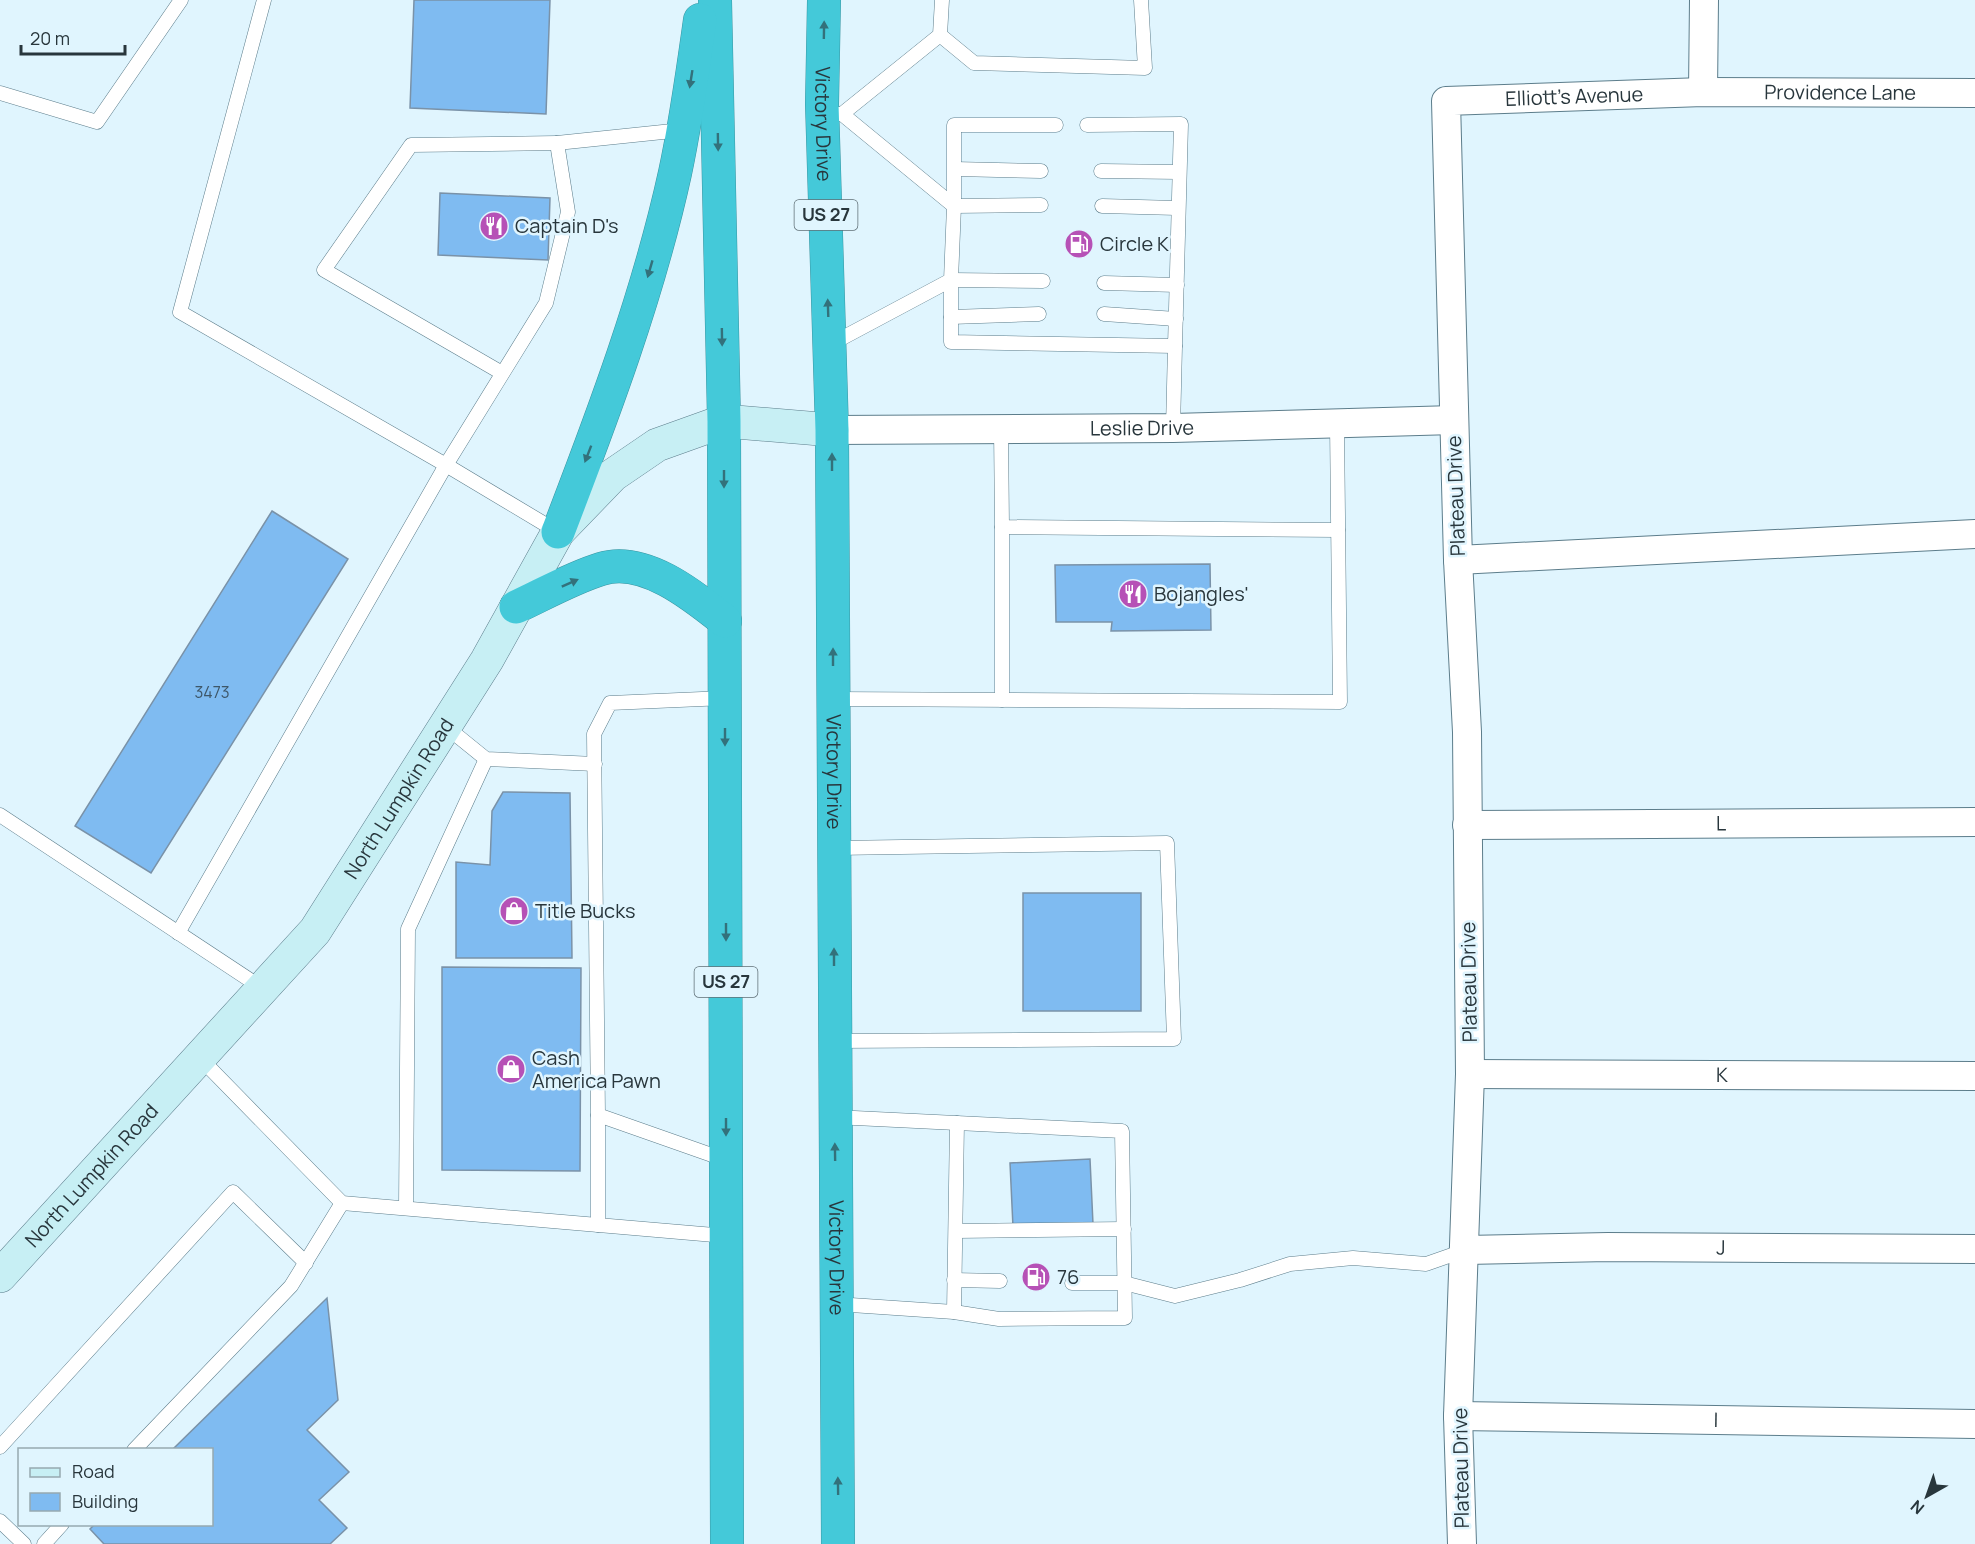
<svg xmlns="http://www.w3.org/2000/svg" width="1975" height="1544" viewBox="0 0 1975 1544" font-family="Manrope,sans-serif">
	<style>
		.building { fill: #7fbbf1; stroke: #7a92a8; stroke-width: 1.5 }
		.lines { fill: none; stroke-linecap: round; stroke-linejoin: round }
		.lane-casing { stroke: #5c7d8b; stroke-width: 15 }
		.street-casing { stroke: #5c7d8b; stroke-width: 30 }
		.secondary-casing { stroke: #5c7d8b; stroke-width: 34 }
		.highway-casing { stroke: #3a96a2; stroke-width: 34 }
		.lane { stroke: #fff; stroke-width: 14 }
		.street { stroke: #fff; stroke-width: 28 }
		.secondary { stroke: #c7eff4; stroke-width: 33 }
		.highway { stroke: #44c9d9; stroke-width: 33 }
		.oneway { fill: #33717b }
		.labels { text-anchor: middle; stroke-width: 5; stroke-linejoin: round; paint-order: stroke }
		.number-label { font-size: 16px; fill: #3e5769 }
		.shield { fill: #e0f5fe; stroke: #5f6f76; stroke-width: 1.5 }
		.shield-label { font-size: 18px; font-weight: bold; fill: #28363c }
		.street-label { font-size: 20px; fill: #28363c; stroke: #e0f5fe }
		.poi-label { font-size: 20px; fill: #28363c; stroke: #e0f5fe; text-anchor: start }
	</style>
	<rect width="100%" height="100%" fill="#e0f5fe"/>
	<g class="building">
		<polygon points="414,0 550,0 546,114 410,108"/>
		<polygon points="440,193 550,198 548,260 438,255"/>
		<polygon points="272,511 348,559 151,873 75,826"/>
		<polygon points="1210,564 1211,630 1111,631 1112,622 1056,622 1055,565"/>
		<polygon points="503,792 570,793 572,958 456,958 456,862 490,865 492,811"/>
		<rect x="1023" y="893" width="118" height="118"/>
		<polygon points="442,967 581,968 580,1171 442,1170"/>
		<polygon points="1090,1159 1093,1224 1013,1227 1010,1163"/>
		<polygon points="327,1298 338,1400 307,1430 349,1472 319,1500 347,1528 330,1544 104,1544 90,1529 95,1524 212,1524 212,1450 172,1450"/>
	</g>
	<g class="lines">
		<g class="lane-casing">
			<g id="lane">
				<polyline points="264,0 180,312 446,465 546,303 568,212 557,143 682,130"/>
				<polyline points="940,35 974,63 1145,68 1141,0"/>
				<polyline points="0,93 97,122 181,0"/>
				<polyline points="823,114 842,114 954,206 951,280 831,344"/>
				<polyline points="842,114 940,35 942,0"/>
				<polyline points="955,169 1041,171"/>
				<polyline points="1101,171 1179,172"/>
				<polyline points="1041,205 954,206 954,125 1056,125"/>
				<polyline points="1102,206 1177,208"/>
				<polyline points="1043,281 951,280 951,342 1175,346 1181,124 1087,125"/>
				<polyline points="1104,283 1177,285"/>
				<polyline points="1104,314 1176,319"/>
				<polyline points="951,317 1039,314"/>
				<polyline points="502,373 324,270 411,145 557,143"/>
				<polyline points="1001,428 1002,527 1338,530"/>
				<polyline points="1173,428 1175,346"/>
				<polyline points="1002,527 1002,700"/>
				<polyline points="725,698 610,703 594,734 598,1115 726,1160"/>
				<polyline points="833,699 1340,702 1337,424"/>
				<polyline points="444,725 486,759 595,764"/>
				<polyline points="0,815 262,988"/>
				<polyline points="178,933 446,465 558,532"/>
				<polyline points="834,1041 1174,1039 1167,843 835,848"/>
				<polyline points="200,1058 342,1203 726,1236"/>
				<polyline points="598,1115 598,1225"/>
				<polyline points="834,1117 1122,1131 1125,1318 999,1319 954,1312 836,1304"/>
				<polyline points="406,1208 408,929 486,759"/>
				<polyline points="956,1231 1124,1229"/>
				<polyline points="954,1280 1000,1281"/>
				<polyline points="1072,1283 1124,1283 1175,1296 1240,1280 1290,1264 1353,1258 1426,1264 1466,1250"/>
				<polyline points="954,1312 957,1123"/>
				<polyline points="0,1447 233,1192 306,1263"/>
				<polyline points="134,1450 291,1286 342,1203"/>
				<polyline points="0,1521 24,1544"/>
				<polyline points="44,1544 62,1524"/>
			</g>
		</g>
		<g class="street-casing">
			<g id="street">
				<polyline points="1703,92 1704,0"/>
				<path id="s1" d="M 832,430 L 1173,428 L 1454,420"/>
				<polyline points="1458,560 1975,534"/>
				<path id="s2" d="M 1467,825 L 1975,822"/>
				<path id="s3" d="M 1470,1074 L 1975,1076"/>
				<path id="s4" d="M 1466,1250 L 1608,1247 L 1975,1249"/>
				<path id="s5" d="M 1458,1416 L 1975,1424"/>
				<path id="s6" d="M 1462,1544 L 1458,1416 L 1470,1074 L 1467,732 L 1458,560 L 1446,101 L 1703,92 L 1975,93"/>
			</g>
		</g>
		<g class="secondary-casing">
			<g id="secondary">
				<path id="s7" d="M 0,1276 L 315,931 L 487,660 L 558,532 L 613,475 L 657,445 L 724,421 L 832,430"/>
			</g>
		</g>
		<g class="highway-casing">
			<g id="highway">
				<polyline points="715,0 724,421 727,1544"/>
				<path id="s8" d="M 824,0 L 822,104 L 832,430 L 838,1544"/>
				<path d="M 558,532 C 603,415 648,296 675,173 C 686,122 693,70 700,20"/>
				<path d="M 516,607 C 544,594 572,578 601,569 C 644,555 695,597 725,621"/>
			</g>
		</g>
		<use href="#lane" class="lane"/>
		<use href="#street" class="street"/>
		<use href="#secondary" class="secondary"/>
		<use href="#highway" class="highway"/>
	</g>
	<defs><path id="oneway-solid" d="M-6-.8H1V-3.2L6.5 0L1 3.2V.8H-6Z" transform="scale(1.5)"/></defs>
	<g class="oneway">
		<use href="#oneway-solid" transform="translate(824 30) rotate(-89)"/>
		<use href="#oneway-solid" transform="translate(691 79) rotate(99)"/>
		<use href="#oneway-solid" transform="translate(718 142) rotate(89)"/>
		<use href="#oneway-solid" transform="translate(650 269) rotate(106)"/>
		<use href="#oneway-solid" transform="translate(828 308) rotate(-92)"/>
		<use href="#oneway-solid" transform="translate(722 337) rotate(89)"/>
		<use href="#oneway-solid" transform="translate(588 454) rotate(111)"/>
		<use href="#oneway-solid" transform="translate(832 462) rotate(-90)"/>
		<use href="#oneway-solid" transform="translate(724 479) rotate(90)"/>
		<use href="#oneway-solid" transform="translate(570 583) rotate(-24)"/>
		<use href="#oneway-solid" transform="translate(833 657) rotate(-90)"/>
		<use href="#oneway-solid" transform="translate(725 737) rotate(90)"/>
		<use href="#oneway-solid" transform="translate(726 932) rotate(90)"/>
		<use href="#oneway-solid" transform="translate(834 957) rotate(-90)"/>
		<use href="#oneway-solid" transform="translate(726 1127) rotate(90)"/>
		<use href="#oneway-solid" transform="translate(835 1152) rotate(-91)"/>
		<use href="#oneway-solid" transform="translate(838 1486) rotate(-91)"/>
	</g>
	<defs>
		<g id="restaurant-disc" transform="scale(1.5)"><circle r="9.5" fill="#b651b6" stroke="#e0f5fe"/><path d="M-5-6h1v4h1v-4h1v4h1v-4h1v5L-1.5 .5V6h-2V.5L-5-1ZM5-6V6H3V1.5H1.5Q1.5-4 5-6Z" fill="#fff"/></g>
		<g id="fuel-disc" transform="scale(1.5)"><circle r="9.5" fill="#b651b6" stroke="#e0f5fe"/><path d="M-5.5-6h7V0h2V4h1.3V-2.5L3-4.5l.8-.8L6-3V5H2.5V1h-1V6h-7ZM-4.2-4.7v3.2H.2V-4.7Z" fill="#fff"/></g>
		<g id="shop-disc" transform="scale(1.5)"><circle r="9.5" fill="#b651b6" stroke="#e0f5fe"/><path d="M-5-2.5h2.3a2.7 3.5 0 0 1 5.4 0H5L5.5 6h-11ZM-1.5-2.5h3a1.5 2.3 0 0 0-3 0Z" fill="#fff"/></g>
	</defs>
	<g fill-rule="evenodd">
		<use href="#restaurant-disc" x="494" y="226"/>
		<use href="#fuel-disc" x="1079" y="244"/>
		<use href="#restaurant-disc" x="1133" y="594"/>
		<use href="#shop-disc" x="514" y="911"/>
		<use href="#shop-disc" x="511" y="1069"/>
		<use href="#fuel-disc" x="1036" y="1277"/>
	</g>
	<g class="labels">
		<g class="number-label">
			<text x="212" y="698">3473</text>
		</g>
		<g class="shield">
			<rect x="794.5" y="200" width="63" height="30" rx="4.5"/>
			<rect x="694.5" y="967" width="63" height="30" rx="4.5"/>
		</g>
		<g class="shield-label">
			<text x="826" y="221">US 27</text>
			<text x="726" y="988">US 27</text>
		</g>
		<g class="street-label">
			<text dy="7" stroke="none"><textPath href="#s6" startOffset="1838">Providence Lane</textPath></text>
			<text dy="7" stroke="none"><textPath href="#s6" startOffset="1572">Elliott's Avenue</textPath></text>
			<text dy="7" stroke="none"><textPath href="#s8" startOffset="124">Victory Drive</textPath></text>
			<text dy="7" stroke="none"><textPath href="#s1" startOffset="310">Leslie Drive</textPath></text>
			<text transform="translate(1456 496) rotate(-92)" y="7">Plateau Drive</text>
			<text dy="7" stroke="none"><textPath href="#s8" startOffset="772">Victory Drive</textPath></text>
			<text dy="7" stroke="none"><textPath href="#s7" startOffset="624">North Lumpkin Road</textPath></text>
			<text dy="7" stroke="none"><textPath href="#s2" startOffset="254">L</textPath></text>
			<text transform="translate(1469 982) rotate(-91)" y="7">Plateau Drive</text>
			<text dy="7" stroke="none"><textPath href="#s3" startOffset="252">K</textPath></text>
			<text dy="7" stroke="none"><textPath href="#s7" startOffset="136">North Lumpkin Road</textPath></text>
			<text dy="7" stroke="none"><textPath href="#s4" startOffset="255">J</textPath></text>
			<text dy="7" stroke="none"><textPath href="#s8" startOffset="1258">Victory Drive</textPath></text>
			<text dy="7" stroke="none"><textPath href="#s5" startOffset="258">I</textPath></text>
			<text transform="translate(1461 1468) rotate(-91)" y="7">Plateau Drive</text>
		</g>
		<g class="poi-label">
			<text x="515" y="233">Captain D's</text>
			<text x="1100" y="251">Circle K</text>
			<text x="1154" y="601">Bojangles'</text>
			<text x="535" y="918">Title Bucks</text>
			<text x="532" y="1065">Cash<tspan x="532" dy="23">America Pawn</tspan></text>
			<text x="1057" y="1284">76</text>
		</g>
	</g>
	<rect x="18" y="1448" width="195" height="78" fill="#e0f5fe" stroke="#96a9b0" stroke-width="1.5"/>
	<rect x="30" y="1468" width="30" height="9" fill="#c7eff4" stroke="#96a9b0" stroke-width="1.5"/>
	<text x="72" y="1478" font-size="18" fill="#28363c">Road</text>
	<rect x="30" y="1493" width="30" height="18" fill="#7fbbf1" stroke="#96a9b0" stroke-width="1.5"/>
	<text x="72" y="1508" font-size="18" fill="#28363c">Building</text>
	<g transform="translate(1927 1496) rotate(220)" stroke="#e0f5fe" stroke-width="4.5" paint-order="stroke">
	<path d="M0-4.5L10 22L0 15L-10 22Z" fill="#28363c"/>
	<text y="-9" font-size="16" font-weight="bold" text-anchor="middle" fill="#28363c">N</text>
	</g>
	<path d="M21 45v9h104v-9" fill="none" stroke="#28363c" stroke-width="3"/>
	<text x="30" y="45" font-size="18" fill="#28363c" stroke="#e0f5fe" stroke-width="4.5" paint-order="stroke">20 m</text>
</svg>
